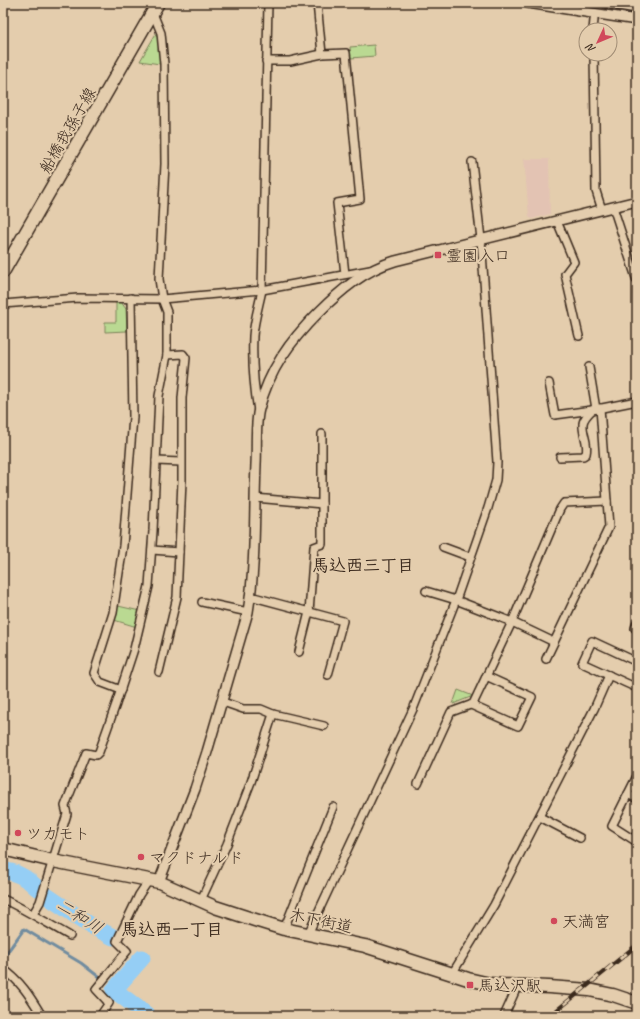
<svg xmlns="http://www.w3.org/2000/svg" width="640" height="1019" viewBox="0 0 640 1019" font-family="Caveat,'Klee One',sans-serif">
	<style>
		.built { fill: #e3c3b3 }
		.green { fill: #bad992; stroke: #7a8258 }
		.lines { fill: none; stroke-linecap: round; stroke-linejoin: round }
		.stream { stroke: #718c9f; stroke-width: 3 }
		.river { stroke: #95cef5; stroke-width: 17 }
		.minor-casing { stroke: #3b2a1e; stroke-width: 10 }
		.tertiary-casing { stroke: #3b2a1e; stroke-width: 12 }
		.primary-casing { stroke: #3b2a1e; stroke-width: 15 }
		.minor { stroke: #e4cdad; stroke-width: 7 }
		.tertiary { stroke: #e4cdad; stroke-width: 9 }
		.primary { stroke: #e4cdad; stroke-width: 12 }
		.rail-casing { stroke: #3b2a1e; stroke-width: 4.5 }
		.rail { stroke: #e4cdad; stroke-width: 3; stroke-dasharray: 9; stroke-linecap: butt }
		.poi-dot { fill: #d1495b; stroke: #e4cdad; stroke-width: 1.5 }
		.labels { text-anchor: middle; stroke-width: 4; stroke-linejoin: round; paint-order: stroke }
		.street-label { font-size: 16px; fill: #3b2a1e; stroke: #e4cdad }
		.poi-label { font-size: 16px; fill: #3b2a1e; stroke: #e4cdad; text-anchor: start }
		.neighbourhood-label { font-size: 17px; font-weight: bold; fill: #3b2a1e; stroke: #e4cdad }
		.water-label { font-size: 17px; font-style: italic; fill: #443a34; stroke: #e4cdad }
	</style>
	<rect width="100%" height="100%" fill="#e4cdad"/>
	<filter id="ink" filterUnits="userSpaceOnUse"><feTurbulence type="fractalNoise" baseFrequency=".025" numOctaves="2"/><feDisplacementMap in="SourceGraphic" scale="8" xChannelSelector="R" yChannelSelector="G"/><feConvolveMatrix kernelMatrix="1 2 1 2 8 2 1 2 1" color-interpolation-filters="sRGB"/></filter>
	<g filter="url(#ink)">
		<polygon class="built" points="524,159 549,159 550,214 532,219 529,217"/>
		<g class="green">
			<polygon points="158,30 160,64 140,61"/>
			<polygon points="374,45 375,56 351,58 350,47"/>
			<polygon points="116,302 121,302 126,309 127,331 105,332 105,322 116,322"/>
			<polygon points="118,606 140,611 137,627 114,620"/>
			<polygon points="458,690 473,696 453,704"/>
		</g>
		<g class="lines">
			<polyline class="stream" points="3,958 24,929 81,963 99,977"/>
			<g class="river">
				<path d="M 3,871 C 17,871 28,879 37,888"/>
				<polyline points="47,896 90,925 113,937"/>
				<polyline points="142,958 114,990 148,1016"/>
			</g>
			<g class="minor-casing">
				<g id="minor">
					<polyline points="317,3 322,54"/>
					<polyline points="593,30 594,20"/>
					<polyline points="594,54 596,191 602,210"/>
					<polyline points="266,61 290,61 322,54 346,53 360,199 337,203 345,274"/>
					<polyline points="613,207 637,281"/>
					<polyline points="557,221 574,262 565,274 579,336"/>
					<polyline points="3,304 78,298 162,299 262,290 370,270"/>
					<polyline points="589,367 596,409"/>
					<polyline points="549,383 555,415 592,410 637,401"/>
					<path d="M 258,411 C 254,387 252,361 253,336 C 254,321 259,305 262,290 L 268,3"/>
					<path d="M 560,457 L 583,456 L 586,454 C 589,443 582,434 583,424 C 583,419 588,414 592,410"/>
					<polyline points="156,461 181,462"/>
					<polyline points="255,498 322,504"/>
					<polyline points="443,547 470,557"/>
					<polyline points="152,550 179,552 182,480 182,398 186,358 183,354 167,355"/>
					<polyline points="250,596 343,621 328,675"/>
					<polyline points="202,602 248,612"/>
					<polyline points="637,622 635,628 637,629"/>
					<polyline points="554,642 512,622 560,509 564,503 607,501"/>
					<polyline points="299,652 309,612 314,547 322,544 322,434"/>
					<polyline points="546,659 609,527 600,408"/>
					<polyline points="637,662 592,641 582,663 637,688"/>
					<polyline points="159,672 177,597 179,552"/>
					<polyline points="121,690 100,682 94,673 113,613 123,546 133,417 131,298"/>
					<polyline points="223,702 243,709 261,709 273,714 324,726"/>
					<polyline points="471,705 518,726 532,697 486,676"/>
					<polyline points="637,776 612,826 637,842"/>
					<polyline points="418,784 451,712 473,704 512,622 456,600 426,591"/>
					<polyline points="628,794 637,799"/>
					<polyline points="540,817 580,838"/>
					<path d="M 3,899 C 26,910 47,923 70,936"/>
					<polyline points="201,900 227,844 251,782 273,714"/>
					<polyline points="33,914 40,902 67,814 65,806 86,753 96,755 99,752 116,704 134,649 149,586 153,531 159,396 167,355 167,312 162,299 159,279 165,164 164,64 161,33 153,13"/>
					<polyline points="284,929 333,807"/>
					<polyline points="308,934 414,707 456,600 488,508 496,480 497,462 481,239 472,162"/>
					<path d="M 3,969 C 21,981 31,998 42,1016"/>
					<polyline points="452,974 494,905 594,709 609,675"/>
					<polyline points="100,1016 109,1003 96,989 127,951 117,941 139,895 149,880"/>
					<polyline points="504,1016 518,985"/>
				</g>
			</g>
			<g class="tertiary-casing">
				<g id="tertiary">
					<polyline points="528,3 637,20"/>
					<polyline points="606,3 637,8"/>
					<path d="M 159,882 L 195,789 L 207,752 L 248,612 C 256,563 254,513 256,464 C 257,449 255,423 259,409 C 269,370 290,341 318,313 C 340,291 364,270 395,261 L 637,201"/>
				</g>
			</g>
			<g class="primary-casing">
				<g id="primary">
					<polyline points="3,272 158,3"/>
					<polyline points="3,849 53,861 159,882 215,907 255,920 284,929 365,946 468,979 490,984 503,985 549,987 589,990 613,995 637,1003"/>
				</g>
			</g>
			<use href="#minor" class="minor"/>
			<use href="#tertiary" class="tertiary"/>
			<use href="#primary" class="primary"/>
			<g class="rail-casing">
				<polyline id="rail" points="550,1016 637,945"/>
			</g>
			<use href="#rail" class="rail"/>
		</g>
	</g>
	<g class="poi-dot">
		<rect x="434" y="251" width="8" height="8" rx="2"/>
		<circle cx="18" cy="833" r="4"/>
		<circle cx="141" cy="857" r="4"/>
		<circle cx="554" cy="921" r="4"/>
		<rect x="466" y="981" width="8" height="8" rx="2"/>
	</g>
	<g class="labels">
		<g class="street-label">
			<text transform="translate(67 130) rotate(-60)" y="6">船橋我孫子線</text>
			<text transform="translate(321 920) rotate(12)" y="6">木下街道</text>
		</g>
		<g class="poi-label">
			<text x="446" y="261">霊園入口</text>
			<text x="26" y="839">ツカモト</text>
			<text x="149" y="863">マクドナルド</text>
			<text x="562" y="927">天満宮</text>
			<text x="478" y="991">馬込沢駅</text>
		</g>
		<g class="neighbourhood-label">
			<text x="363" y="571">馬込西三丁目</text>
			<text x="172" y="935">馬込西一丁目</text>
		</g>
		<g class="water-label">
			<text transform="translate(80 916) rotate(32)" y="6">二和川</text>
		</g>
	</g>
	<rect width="640" height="1019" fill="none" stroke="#e4cdad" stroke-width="16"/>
	<rect x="8" y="8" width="624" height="1003" fill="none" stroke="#3b2a1e" stroke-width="1.5" filter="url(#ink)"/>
	<g transform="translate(598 42) rotate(226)"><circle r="19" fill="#e4cdad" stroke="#a08c74"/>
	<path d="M0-3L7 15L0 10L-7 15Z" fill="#d1495b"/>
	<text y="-6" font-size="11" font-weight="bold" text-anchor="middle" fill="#3b2a1e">N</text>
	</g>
</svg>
